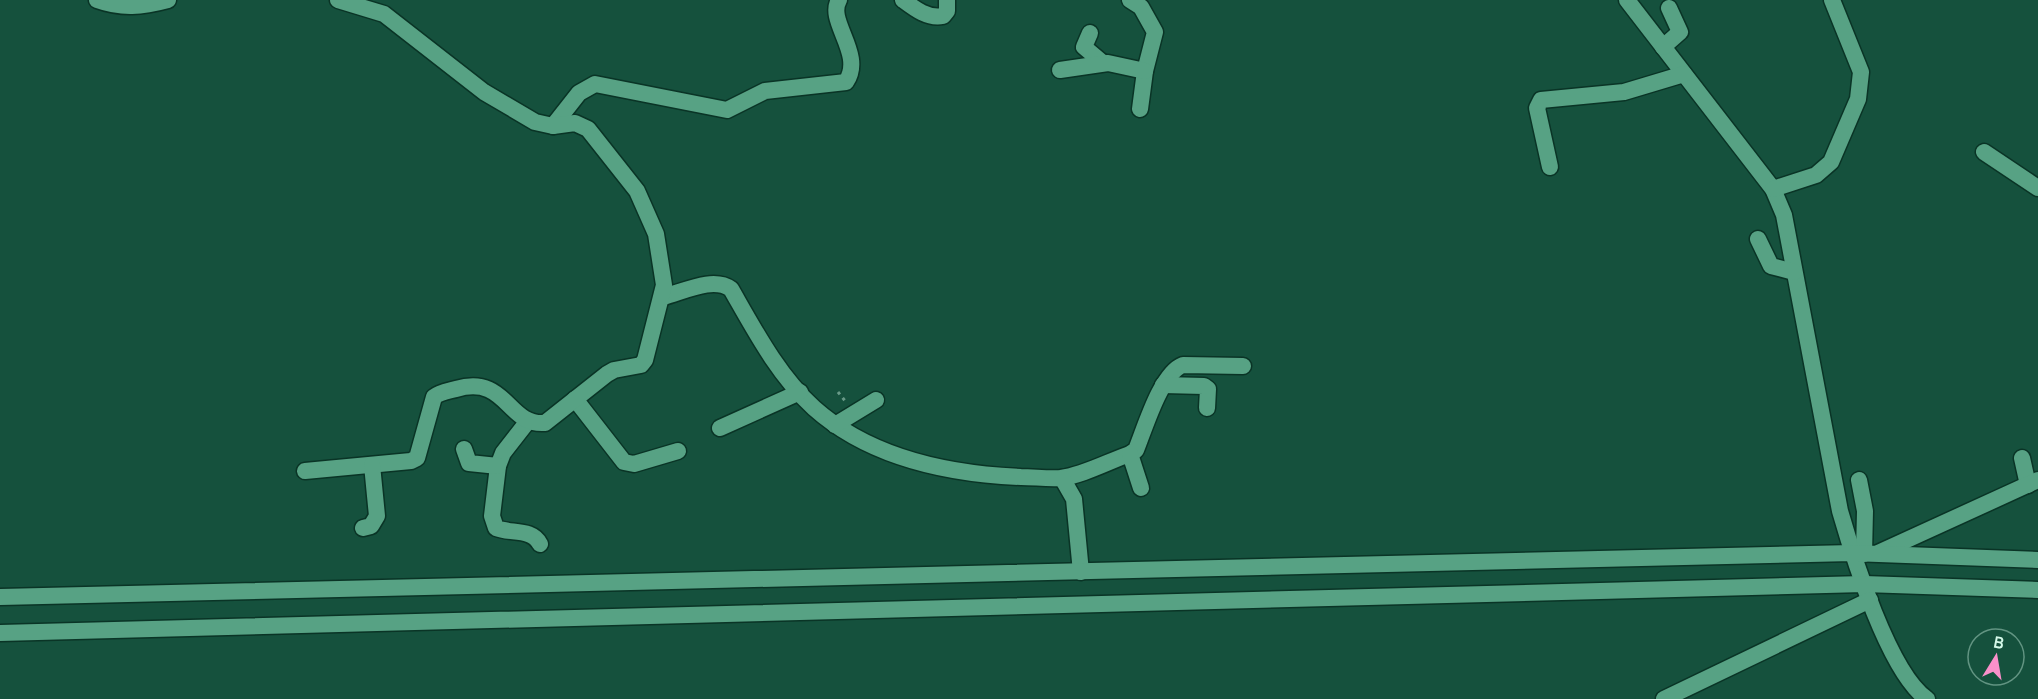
<svg xmlns="http://www.w3.org/2000/svg" width="2038" height="699" viewBox="0 0 2038 699" font-family="Manrope,sans-serif">
	<style>
		.lines { fill: none; stroke-linecap: round; stroke-linejoin: round }
		.minor-casing { stroke: #0a3426; stroke-width: 19 }
		.path { stroke: #699a88; stroke-width: 3; stroke-dasharray: 3 4.5; stroke-linecap: butt }
		.minor { stroke: #57a284; stroke-width: 16 }
	</style>
	<rect width="100%" height="100%" fill="#15513d"/>
	<g class="lines">
		<g class="minor-casing">
			<g id="minor">
				<path d="M 97,0 C 122,9 142,7 168,0"/>
				<path d="M 903,0 C 915,9 928,19 943,16 L 947,11 L 947,0"/>
				<polyline points="1130,0 1141,7 1155,32 1145,71 1140,109"/>
				<path d="M 1627,0 L 1773,189 L 1784,215 L 1840,511 C 1853,556 1889,673 1927,699"/>
				<polyline points="1090,33 1084,47 1103,63"/>
				<polyline points="1663,47 1680,32 1669,8"/>
				<polyline points="1060,70 1108,63 1145,71"/>
				<path d="M 553,126 L 579,93 L 595,84 L 727,110 L 765,91 L 846,82 C 865,54 826,21 839,0"/>
				<polyline points="1984,152 2038,188"/>
				<polyline points="1550,167 1537,108 1541,100 1624,92 1684,74"/>
				<polyline points="1773,189 1816,175 1831,162 1858,99 1861,72 1832,0"/>
				<polyline points="1758,239 1771,266 1794,272"/>
				<path d="M 663,297 C 683,292 713,276 731,289 C 755,331 778,375 814,408 C 870,458 947,474 1021,477 C 1034,477 1048,479 1061,478 C 1084,475 1109,461 1130,454 L 1136,450 C 1145,428 1161,373 1183,365 L 1243,366"/>
				<polyline points="1163,385 1204,386 1208,389 1207,408"/>
				<polyline points="575,399 624,462 634,464 678,451"/>
				<path d="M 528,421 L 503,453 L 498,466 L 492,516 L 496,528 C 511,534 532,528 540,544"/>
				<polyline points="835,425 876,400"/>
				<polyline points="720,428 800,392"/>
				<polyline points="464,449 469,463 498,466"/>
				<polyline points="1130,454 1141,488"/>
				<polyline points="2022,458 2028,485"/>
				<path d="M 305,471 L 411,461 L 417,458 L 434,397 C 440,392 449,391 456,389 C 507,374 507,426 545,423 L 607,374 L 614,370 L 641,365 L 645,360 L 664,285 L 656,234 L 637,191 L 588,129 L 575,123 L 553,126 L 535,122 L 484,92 L 384,14 L 338,0"/>
				<polyline points="1062,478 1074,499 1081,572"/>
				<polyline points="1859,480 1865,511 1864,554"/>
				<polyline points="363,528 371,526 377,516 372,465"/>
				<polyline points="1878,553 2038,480"/>
				<polyline points="0,597 1852,553 2038,560"/>
				<polyline points="0,633 1864,584 2038,590"/>
				<polyline points="1664,699 1870,600"/>
			</g>
		</g>
		<polyline class="path" points="838,392 846,402"/>
		<use href="#minor" class="minor"/>
	</g>
	<g transform="translate(1996 657) rotate(11)"><circle r="28" fill="#15513d" stroke="#629482" stroke-width="1.5"/>
	<path d="M0-4.5L10 22L0 15L-10 22Z" fill="#f990ca"/>
	<text y="-9" font-size="16" font-weight="bold" text-anchor="middle" fill="#d5f9e9">B</text>
	</g>
</svg>
